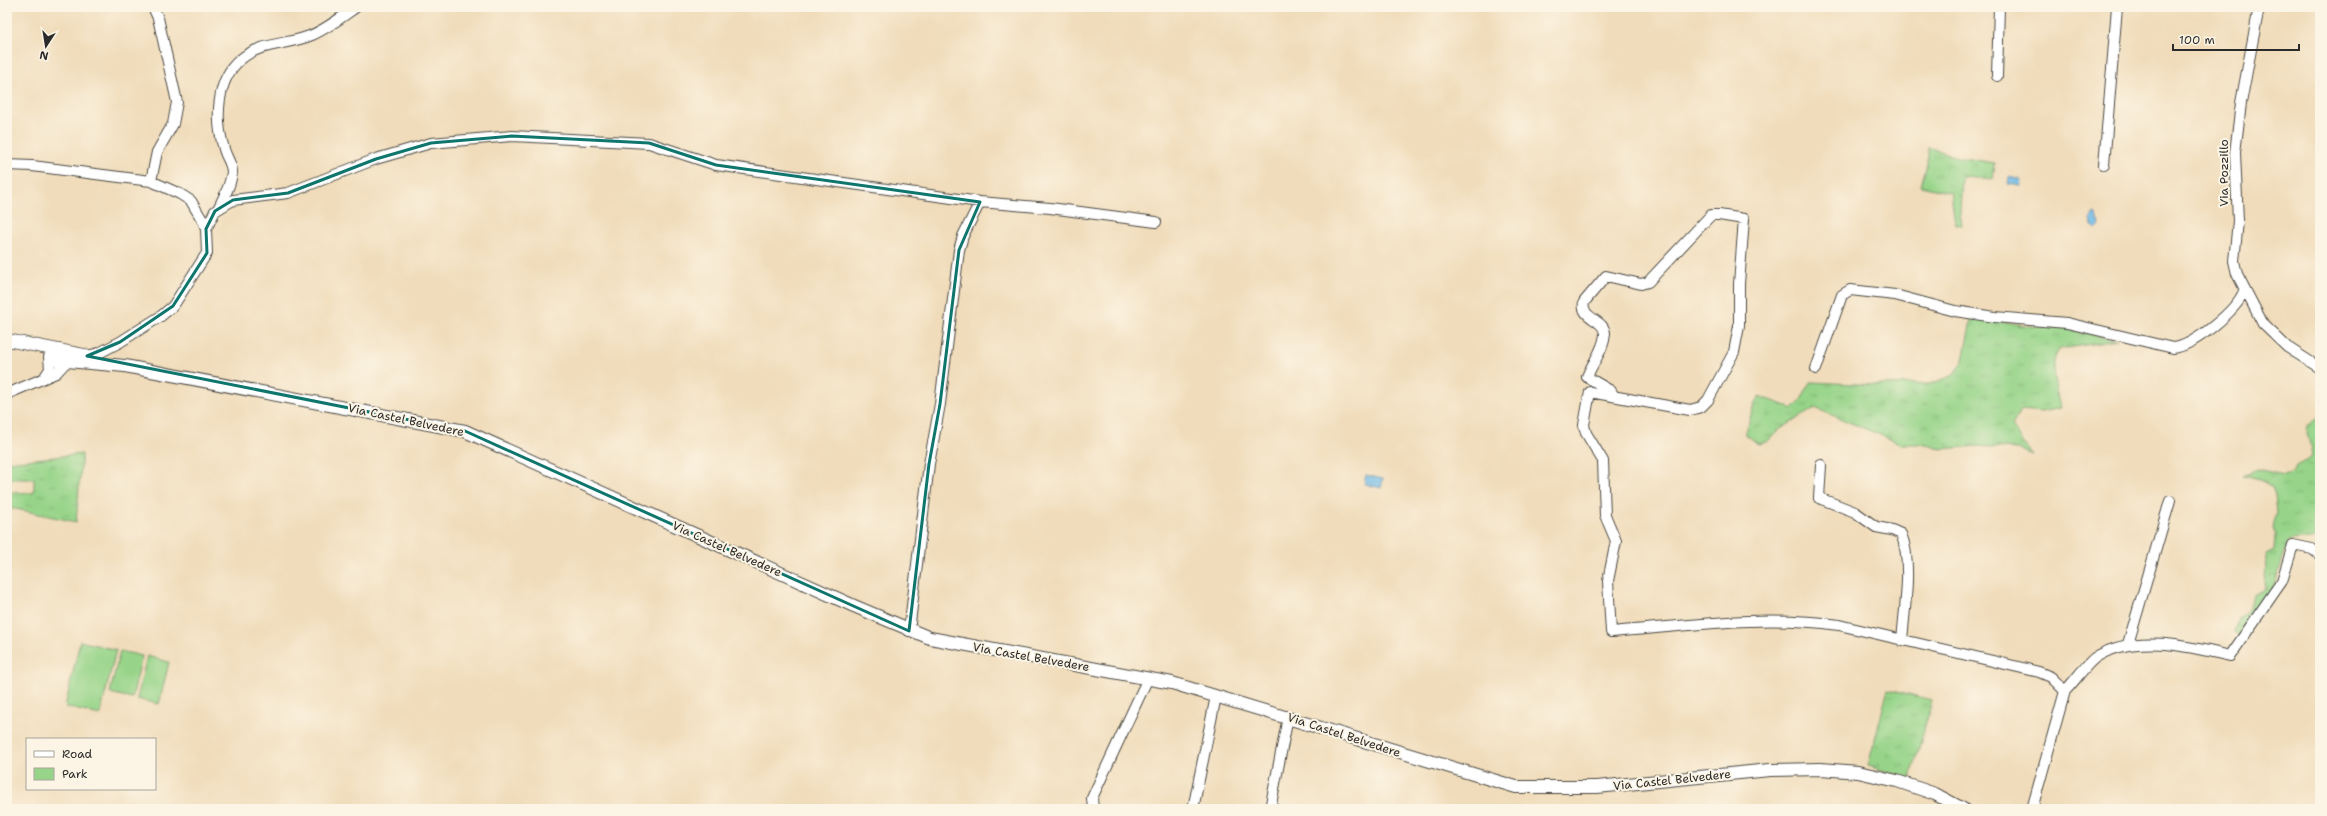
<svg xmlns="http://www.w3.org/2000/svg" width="2327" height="816" viewBox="0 0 2327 816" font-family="'Shantell Sans',sans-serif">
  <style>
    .grass { fill: url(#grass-tufts); stroke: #61805a }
    .green { fill: #97d489; stroke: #61805a }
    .water { fill: #6db9e7; stroke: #4c7289 }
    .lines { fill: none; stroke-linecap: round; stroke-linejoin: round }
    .minor-casing { stroke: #494640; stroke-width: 12 }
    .tertiary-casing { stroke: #494640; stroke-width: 14 }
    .minor { stroke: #fff; stroke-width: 10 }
    .tertiary { stroke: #fff; stroke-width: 12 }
    .marked { fill: none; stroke: #0f766e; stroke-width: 3; stroke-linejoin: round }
    .labels { text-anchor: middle; stroke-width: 4; stroke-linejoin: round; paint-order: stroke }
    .street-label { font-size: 12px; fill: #2b2b2b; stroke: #fcf5e5 }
  </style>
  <defs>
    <pattern id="grass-tufts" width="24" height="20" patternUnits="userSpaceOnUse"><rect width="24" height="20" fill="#97d489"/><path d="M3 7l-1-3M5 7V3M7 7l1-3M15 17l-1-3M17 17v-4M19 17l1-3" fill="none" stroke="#82b676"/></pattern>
  </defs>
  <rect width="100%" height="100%" fill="#fcf5e5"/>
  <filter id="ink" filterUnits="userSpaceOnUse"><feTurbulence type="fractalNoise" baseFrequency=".025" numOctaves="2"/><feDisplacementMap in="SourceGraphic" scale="8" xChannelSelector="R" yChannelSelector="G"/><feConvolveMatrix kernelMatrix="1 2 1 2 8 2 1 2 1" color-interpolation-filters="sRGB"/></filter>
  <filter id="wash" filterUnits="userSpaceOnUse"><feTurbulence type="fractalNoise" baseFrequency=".012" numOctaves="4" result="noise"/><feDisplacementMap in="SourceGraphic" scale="16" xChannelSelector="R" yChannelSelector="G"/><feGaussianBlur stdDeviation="0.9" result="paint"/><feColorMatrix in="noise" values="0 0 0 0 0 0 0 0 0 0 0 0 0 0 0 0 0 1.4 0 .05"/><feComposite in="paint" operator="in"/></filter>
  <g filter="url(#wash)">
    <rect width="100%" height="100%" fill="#f0dcba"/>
    <path class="grass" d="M1928 147 1957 157 1995 163 1993 179 1962 177 1960 213 1962 225 1955 224 1951 193 1921 186 1928 159Z
      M1972 316 2029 326 2063 328 2117 340 2060 349C2047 363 2057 392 2060 408L2043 412 2020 410 2012 426 2021 441 2033 455 2018 449 1977 446 1943 449 1927 444H1902L1815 408 1779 430 1767 442 1759 444 1745 435C1750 421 1751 408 1759 396L1787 406 1792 410 1800 402 1810 382 1879 385 1930 384 1954 375 1963 360Z
      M2320 417V535C2314 541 2297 539 2288 542L2275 583 2240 636 2234 632 2238 618 2247 611 2255 593 2265 588 2266 555 2274 551 2275 535 2272 528 2277 514 2275 495 2272 487 2257 478 2242 475 2258 469 2283 475 2291 473 2296 466 2311 458C2315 441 2295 429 2320 417Z
      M82 454 76 522 7 507V492L34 493V479H7V462Z
      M1888 689 1932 700 1911 778 1868 766Z"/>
    <path class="green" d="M80 641 116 650 100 715 65 707Z
      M120 651 142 656 132 698 110 693Z
      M147 656 169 662 159 704 137 699Z"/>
    <path class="water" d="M2009 177 2022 180 2021 186 2008 184Z
      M2094 214 2097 215 2099 225 2095 229 2092 226 2091 219Z
      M1366 475 1383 479 1381 488 1364 484Z"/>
  </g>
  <g filter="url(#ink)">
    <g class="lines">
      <g class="minor-casing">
        <path id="minor" d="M2259 7 2241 103 2235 153 2238 221 2234 261 2237 274 2263 324 2287 347 2320 368
          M1997 76 1999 7
          M7 165 32 166 151 181 180 194 191 201 204 223 206 229 207 253 173 306 161 316 120 342 99 353 87 356
          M2104 165 2117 7
          M151 181 157 152 173 124 177 102 158 18 153 7
          M218 209C224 197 231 185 232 172 232 164 226 157 224 149 215 120 216 79 241 59 261 42 289 45 312 35 328 28 342 17 356 7
          M206 229 215 211 233 200 288 193 376 159 431 143 512 136 649 143 716 165 980 202 1050 208 1156 222
          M1816 369 1842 295 1850 290 1895 295 1955 311 1995 317 2067 323 2173 348C2194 346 2237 310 2244 291
          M44 378 50 369 49 357
          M7 394 56 373 67 361
          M1614 396 1611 391 1587 377C1592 363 1604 350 1605 334 1605 319 1580 319 1584 302L1606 276 1641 284 1648 282 1711 215H1719L1744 219 1739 284V326L1734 352 1708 400 1701 407 1690 410 1590 392 1584 425 1586 433 1603 461 1605 515 1616 541 1608 581 1611 632C1687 626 1763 614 1839 625L2039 672 2051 677 2065 691 2032 809
          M1821 465 1819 498 1855 512 1876 527 1892 530 1901 534C1913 562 1904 611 1902 641
          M909 631 929 464 940 404 959 250 963 236 980 202
          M2128 644 2170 501
          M2065 691C2074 682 2087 663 2096 657 2133 633 2189 646 2230 656L2282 581 2293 545 2312 549 2320 555
          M1093 809 1092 798 1148 678
          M1193 809 1216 696
          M1270 809 1288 717"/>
      </g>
      <g class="tertiary-casing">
        <path id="tertiary" d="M7 340 89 356
          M56 358 61 363 67 361 125 366 465 431 854 606 930 638 1172 683 1516 787H1597L1770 770 1821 769 1858 772 1897 781 1935 794 1963 809"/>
      </g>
      <use href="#minor" class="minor"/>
      <use href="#tertiary" class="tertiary"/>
    </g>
  </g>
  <path class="marked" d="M512 136 649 143 716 165 980 202 959 250 940 404 929 464 909 631 465 431 87 356 120 342 173 306 207 253 206 229 215 211 233 200 288 193 376 159 431 143Z"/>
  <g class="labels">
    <g class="street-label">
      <text transform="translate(2224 173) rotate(-90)" y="4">Via Pozzillo</text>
      <text transform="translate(406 420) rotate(12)" y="4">Via Castel Belvedere</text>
      <text transform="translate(727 549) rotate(24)" y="4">Via Castel Belvedere</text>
      <text transform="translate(1031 657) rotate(10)" y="4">Via Castel Belvedere</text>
      <text transform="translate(1344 735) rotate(18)" y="4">Via Castel Belvedere</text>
      <text transform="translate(1672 780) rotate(-6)" y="4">Via Castel Belvedere</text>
    </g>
  </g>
  <rect width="2327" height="816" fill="none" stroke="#fcf5e5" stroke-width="24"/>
  <rect x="26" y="738" width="130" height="52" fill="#fcf5e5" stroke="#a8a49b"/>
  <rect x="34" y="751" width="20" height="6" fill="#ffffff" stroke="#a8a49b"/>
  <text x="62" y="758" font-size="12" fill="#2b2b2b">Road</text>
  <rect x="34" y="768" width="20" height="12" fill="#97d489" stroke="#a8a49b"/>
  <text x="62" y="778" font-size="12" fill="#2b2b2b">Park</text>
  <g transform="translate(46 46) rotate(192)" stroke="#fcf5e5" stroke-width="3" paint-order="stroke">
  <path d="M0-3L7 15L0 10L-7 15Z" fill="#2b2b2b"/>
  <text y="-6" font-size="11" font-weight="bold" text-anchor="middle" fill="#2b2b2b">N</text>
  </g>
  <path d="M2173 44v6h126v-6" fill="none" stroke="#2b2b2b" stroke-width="2"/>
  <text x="2179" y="44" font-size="12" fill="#2b2b2b" stroke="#fcf5e5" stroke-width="3" paint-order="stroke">100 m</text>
</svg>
